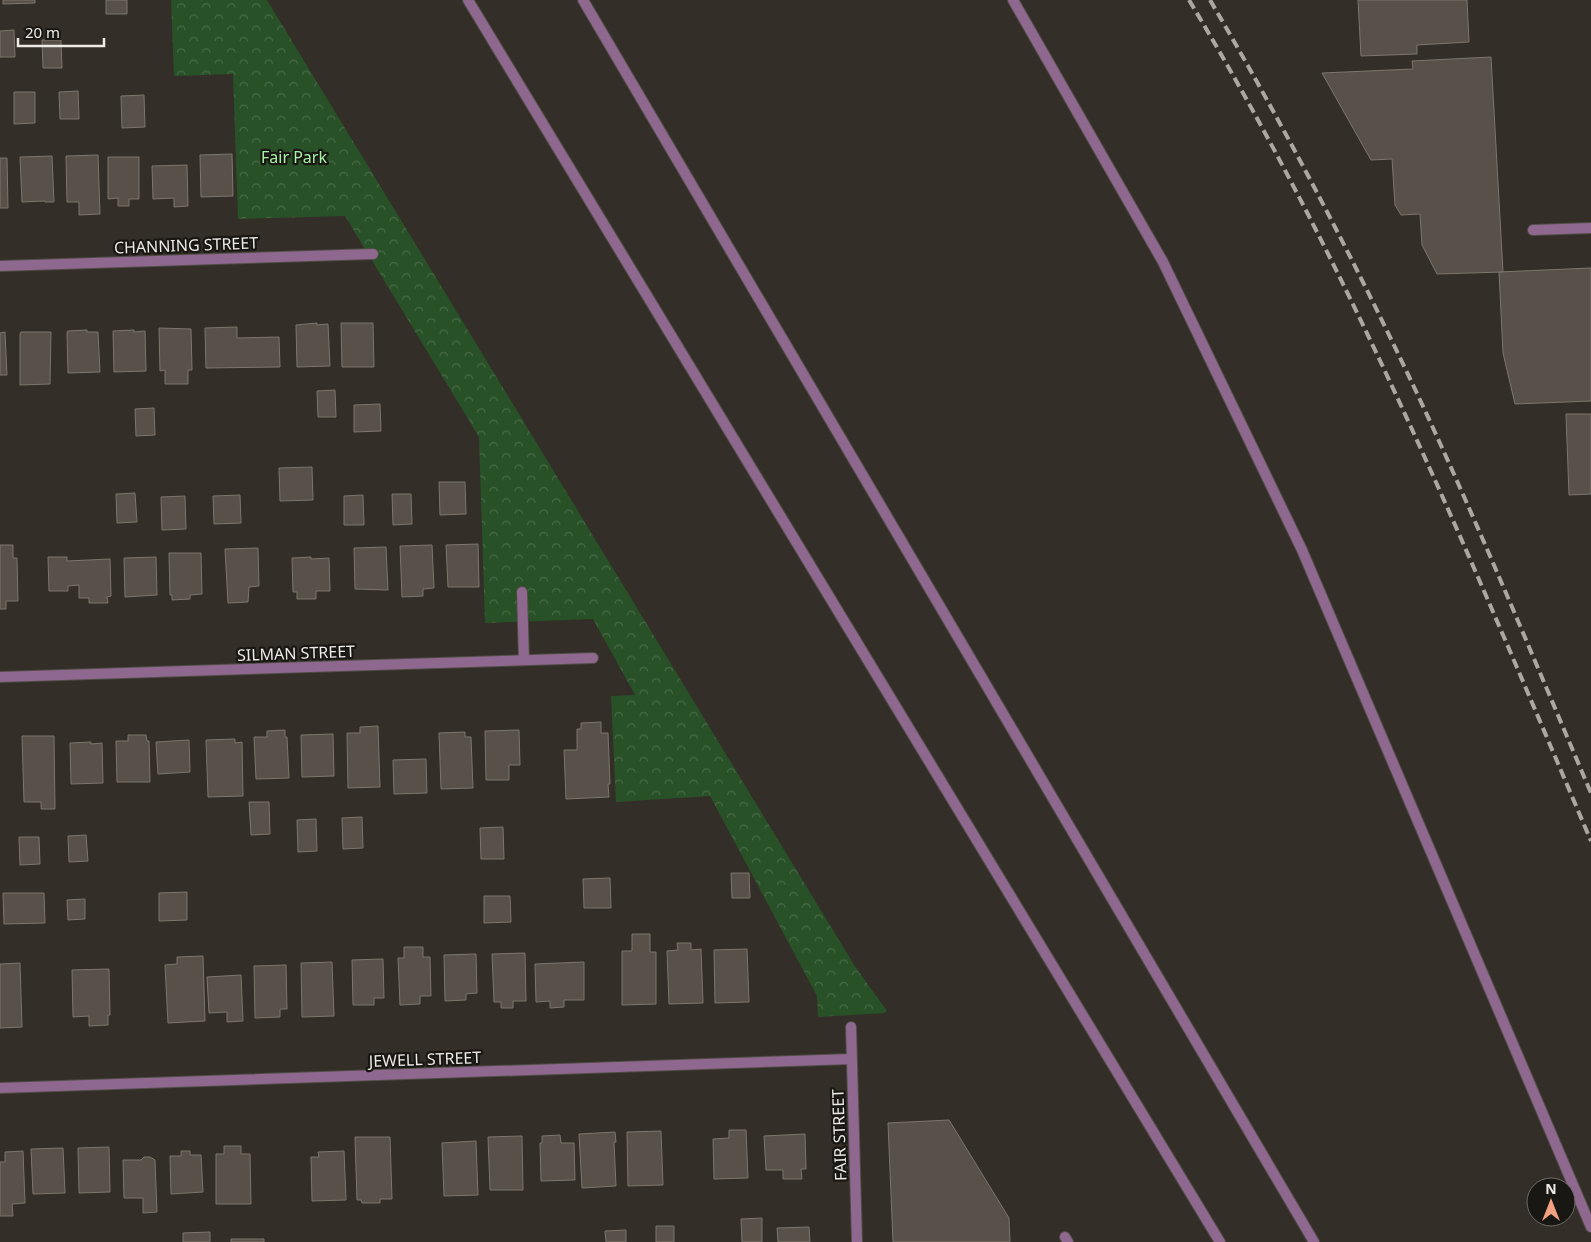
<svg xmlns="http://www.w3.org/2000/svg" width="1591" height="1242" viewBox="0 0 1591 1242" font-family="'Noto Sans',sans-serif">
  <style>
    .park { fill: url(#park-crowns) }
    .building { fill: #575149; stroke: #7c766d }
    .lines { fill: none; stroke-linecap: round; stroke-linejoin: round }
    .lane-casing { stroke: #514c46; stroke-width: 12 }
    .street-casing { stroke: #514c46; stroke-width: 12 }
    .lane { stroke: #8e688e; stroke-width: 10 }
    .street { stroke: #8e688e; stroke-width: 10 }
    .rail { stroke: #aca7a2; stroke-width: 4; stroke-dasharray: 10 5; stroke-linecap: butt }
    .labels { text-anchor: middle; stroke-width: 4.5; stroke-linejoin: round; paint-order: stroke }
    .park-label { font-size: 16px; fill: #a7f4a4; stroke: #191713 }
    .street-label { font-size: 16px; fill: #eeeae6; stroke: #191713 }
  </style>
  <defs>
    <pattern id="park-crowns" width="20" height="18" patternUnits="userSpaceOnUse" patternTransform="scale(1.25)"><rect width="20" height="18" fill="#285128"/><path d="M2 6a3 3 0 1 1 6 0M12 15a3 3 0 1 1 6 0" fill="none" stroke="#486a47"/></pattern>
  </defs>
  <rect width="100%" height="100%" fill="#332e27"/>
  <path class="park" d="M171 0H267L856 968 887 1011 884 1013 818 1017 817 996 710 796 616 802 611 696 635 695 593 619 485 623 479 437 345 216 238 219 233 74 174 76Z"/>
  <path class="building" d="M3 0H35V3L3 4Z
    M106 0H127V14H106Z
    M1358 0H1467L1469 42 1417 45V54L1361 56Z
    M14 30 15 57H0V31Z
    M42 40H61L62 68H43Z
    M1491 57 1503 272 1437 274 1422 245 1420 214 1401 215 1395 205 1392 159 1371 160 1322 73 1413 69 1412 61Z
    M78 91 79 119H60L59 92Z
    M14 92H35V123L14 124Z
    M144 95 145 127 122 128 121 96Z
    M232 154 233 196 201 197 200 155Z
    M98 155 100 214 79 215V202H67L66 156Z
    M52 156 54 202H45V201L22 202 20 157Z
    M108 157H139V199H129V206H118V198L108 199Z
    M0 158H7L8 208H0Z
    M187 165 188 206 174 207V198L153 199 152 166Z
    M1591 268V401L1515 404 1503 353 1499 272Z
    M317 323V325L328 324 330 366 297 367 296 325Z
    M341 323H373L374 367H342Z
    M237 327V338L279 337 280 367 206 368 205 328Z
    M159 328 191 329 192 370H188V384H165V370L160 371Z
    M87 330V332H98L100 372 68 373 67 332 68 331Z
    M134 330V332L145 331 146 371 114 372 113 331Z
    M5 332 7 375H0V333Z
    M21 332H51L50 384 20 385V334Z
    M335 390 336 417H318L317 391Z
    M380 404 381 431 354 432V405Z
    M154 408 155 435 136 436 135 409Z
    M1566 414H1591V494L1569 495Z
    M312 467 313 500 280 501 279 468Z
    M439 482H465L466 514 440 515Z
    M135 493 137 522 117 523 116 494Z
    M392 494H411L412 524 393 525Z
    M240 495 241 523 214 524 213 496Z
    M363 495 364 525H344V496Z
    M185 496 186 529 162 530 161 497Z
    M478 544 479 587H448L446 545Z
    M0 545H13V558H17L18 601H6V609H0Z
    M432 545 434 588 423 589V596L402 597 400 546Z
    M386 547 388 590 355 589 354 548Z
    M258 548 259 586 249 587 248 602 228 603 225 549Z
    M169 553H201L202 594 190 595V599L172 600V595H170Z
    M48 557H67V561L110 559 111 596 107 597 108 603H89V598H79V585L68 586V591H49Z
    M156 557 157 595 125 597 124 558Z
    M311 557V559L329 558 330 591H316V599H297V592H293L292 558Z
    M601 722V733H608L610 784H608L609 797 566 799 564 750H577V729H581V723Z
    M378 726 380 787 348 788 347 733H360V727Z
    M285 730V737H287L289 778 256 779 254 737H267V731Z
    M519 730 520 765H509V780H486L485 731Z
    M465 732V737H471L473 788 441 789 439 733Z
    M333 734 334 776 302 777 301 735Z
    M128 735H146L147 741H149L150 782H117L116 741H128Z
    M22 736H54L55 809H41V802H24Z
    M235 739V743L242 742 243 796 208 797 206 740Z
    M189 740 190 772 158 774 156 742Z
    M91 742V744L102 743 103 783 71 784 70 743Z
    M426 759 427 793 394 794 393 760Z
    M249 802H269L270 834 251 835Z
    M362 817 363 848 343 849 342 818Z
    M316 819 317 851 298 852 297 820Z
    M503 827 504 859H481L480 828Z
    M86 835 88 861 69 862 68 836Z
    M19 837H39L40 864 20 865Z
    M731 873H749L750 898H732Z
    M610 878 611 908H584L583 879Z
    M187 892V920L159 921V893Z
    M3 893H44L45 923 4 924Z
    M484 896H510L511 922 484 923Z
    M85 899V919L68 920 67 900Z
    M632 934H650V952H656V1004L622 1005V951H632Z
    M677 943H691V950L701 949 703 1003 669 1004 667 951 678 950Z
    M404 947H423V957H430L431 996H420V1004L400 1005 398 958H404Z
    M747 949 749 1002 715 1003 714 950Z
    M525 953 526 1001H513V1008H501V1002H494L492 954Z
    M476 954 477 993 466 994V1000L445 1001 444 955Z
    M203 956 205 1021 168 1023 165 965 177 964V957Z
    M383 959 384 998H374V1005H353L352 960Z
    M332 962 334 1016 302 1017 301 963Z
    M584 962V1000H564V1007L550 1008V1001L536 1002 535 964Z
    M20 963 22 1027 0 1028V964Z
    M286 965 287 1009H280V1017L255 1018 254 966Z
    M109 969 110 1015H108V1025L89 1026V1016L73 1017 72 970Z
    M241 975 243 1021 227 1022V1012L209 1013 207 977Z
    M949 1120 1009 1218 1010 1242H893L888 1123Z
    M729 1130H746L748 1178 714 1179 713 1139 729 1138Z
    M661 1131 663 1185 628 1186 627 1132Z
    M615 1132 616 1142H614L616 1186 582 1188 579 1134Z
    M805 1134 806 1169H801L802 1179H783V1170H766L764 1136Z
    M560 1135 561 1143H574L575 1180 541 1181 540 1143H542V1136Z
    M522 1136 523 1190H490L488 1137Z
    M355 1137H390L392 1199H380V1203H362L361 1200H357Z
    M476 1141 478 1195 444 1196 442 1143Z
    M224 1146H241V1154H250L251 1204H216V1154H224Z
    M109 1147 110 1192 79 1193 78 1148Z
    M63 1148 65 1193 33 1194 31 1149Z
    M23 1151 25 1203 12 1204 13 1216H0V1162H5V1152Z
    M181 1151H190V1155H201L203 1192 171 1194 170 1156H181Z
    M344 1151 346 1200 312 1201 311 1157H319L318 1152Z
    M144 1157H150L155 1160 157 1212 143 1213V1198H124L123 1160H141Z
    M762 1218V1242H742L741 1219Z
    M656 1226H674V1242H656Z
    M809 1227 810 1242H778L777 1228Z
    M626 1230V1242H606L605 1231Z
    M210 1232V1242H183V1233Z
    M231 1239H264V1242H231Z"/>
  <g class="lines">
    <g class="lane-casing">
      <path id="lane" d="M468 0 1220 1242
        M583 0 1314 1242
        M1013 0 1163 262 1302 550 1591 1227
        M522 592 524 660"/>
    </g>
    <g class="street-casing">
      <path id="street" d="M1533 230 1591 228
        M0 266 373 254
        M0 677 593 658
        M851 1027 857 1242
        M0 1088 851 1059
        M1065 1237 1068 1242"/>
    </g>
    <use href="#lane" class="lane"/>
    <use href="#street" class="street"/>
    <path class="rail" d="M1189 0C1350 267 1469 555 1591 841
      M1210 0C1284 126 1352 256 1414 387 1477 521 1533 657 1591 793"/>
  </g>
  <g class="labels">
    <g class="park-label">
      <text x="294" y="163">Fair Park</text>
    </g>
    <g class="street-label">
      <text transform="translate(186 245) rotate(-2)" y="6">CHANNING STREET</text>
      <text transform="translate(296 653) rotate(-2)" y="6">SILMAN STREET</text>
      <text transform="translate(425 1059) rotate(-2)" y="6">JEWELL STREET</text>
      <text transform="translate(839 1135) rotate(-92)" y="6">FAIR STREET</text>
    </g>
  </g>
  <g transform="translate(1551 1202)"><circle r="24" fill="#191713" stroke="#6e6b67"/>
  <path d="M0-4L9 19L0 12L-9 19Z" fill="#f2a07f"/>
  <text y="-8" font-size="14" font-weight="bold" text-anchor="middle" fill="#eeeae6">N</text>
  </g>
  <path d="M18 38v8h86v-8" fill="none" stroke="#eeeae6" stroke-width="2.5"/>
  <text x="25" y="38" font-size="15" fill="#eeeae6" stroke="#191713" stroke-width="4" paint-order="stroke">20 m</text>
</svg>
